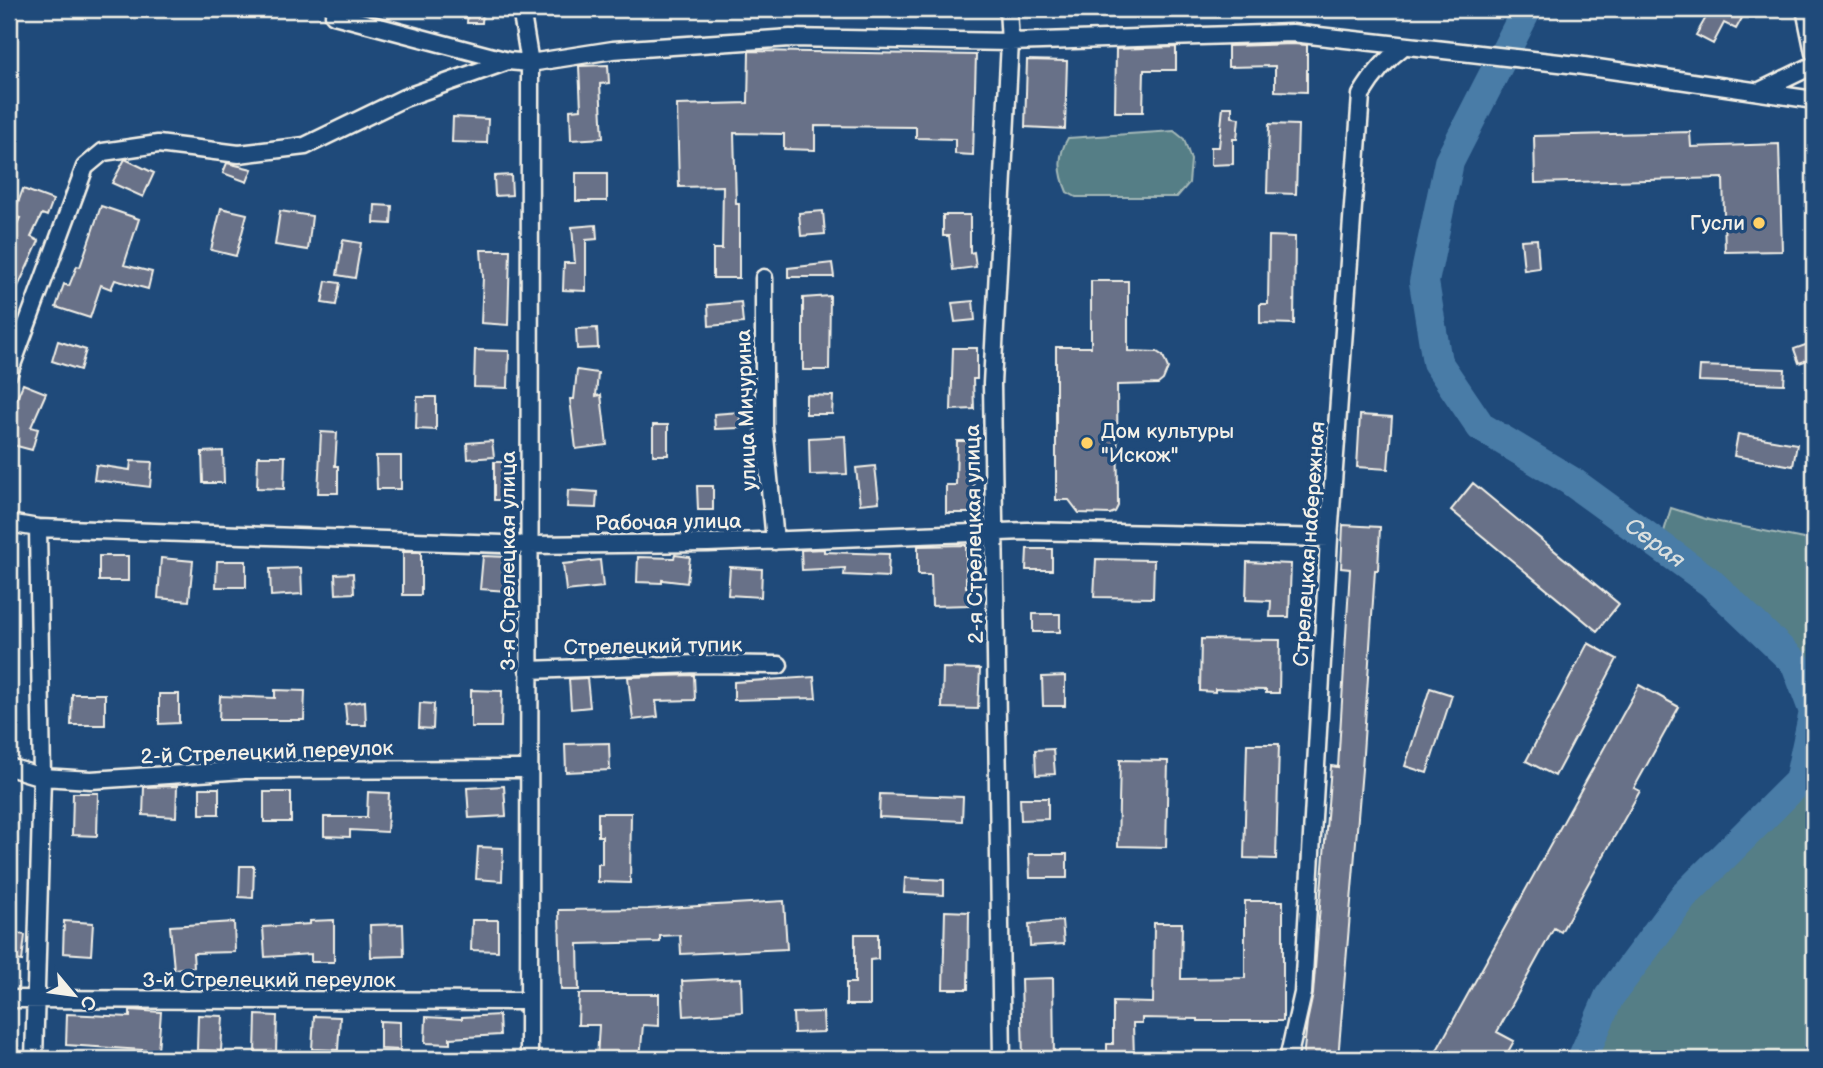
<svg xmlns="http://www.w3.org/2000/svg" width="1823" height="1068" viewBox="0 0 1823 1068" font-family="'Balsamiq Sans',sans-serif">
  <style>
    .green { fill: #547e86; stroke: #a4b8b7; stroke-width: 2 }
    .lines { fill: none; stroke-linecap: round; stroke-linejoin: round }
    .river { stroke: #4a7ca7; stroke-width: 30 }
    .building { fill: #687188; stroke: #f4f1e8; stroke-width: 2 }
    .minor-casing { stroke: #f4f1e8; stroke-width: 21 }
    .minor { stroke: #1f4a7a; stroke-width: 16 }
    .poi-dot { fill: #ffd166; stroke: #1f4a7a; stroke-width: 2.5 }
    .labels { text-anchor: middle; stroke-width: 7; stroke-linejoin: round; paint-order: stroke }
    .poi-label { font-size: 21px; fill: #f4f1e8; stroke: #1f4a7a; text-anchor: end }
    .street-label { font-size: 21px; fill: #f4f1e8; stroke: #1f4a7a }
    .water-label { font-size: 23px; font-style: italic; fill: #dadfde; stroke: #1f4a7a }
  </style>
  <rect width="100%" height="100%" fill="#1f4a7a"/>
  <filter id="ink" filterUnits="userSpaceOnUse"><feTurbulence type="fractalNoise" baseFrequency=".0143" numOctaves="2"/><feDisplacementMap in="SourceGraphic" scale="14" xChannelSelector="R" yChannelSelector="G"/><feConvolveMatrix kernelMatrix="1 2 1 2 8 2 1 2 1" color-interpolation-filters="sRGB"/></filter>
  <g filter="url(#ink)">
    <path class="green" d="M1174 131 1184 139 1191 160 1189 183 1177 197H1076L1067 192C1059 173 1057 156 1068 138Z
      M1671 508 1709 520 1814 541V703L1806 663 1745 601 1663 535Z
      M1814 749V1059H1589L1592 1049 1639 971 1693 904 1803 796Z"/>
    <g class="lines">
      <path class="river" id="s1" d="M1527 9 1449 162 1424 282 1437 362 1481 427 1571 481 1710 582 1796 664 1814 712 1799 781 1683 897 1609 997 1582 1059"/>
    </g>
    <path class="building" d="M468 9H483L482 23H467Z
      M1698 9H1747L1736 29 1724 23 1713 44 1696 35 1708 14Z
      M1292 44 1307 45V92L1275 91V66L1228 67V46Z
      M1176 47V70H1144L1143 112H1115L1116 49Z
      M749 51 976 55 973 155 955 154V139L916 138V127L815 126V150L784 149V134L734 133 736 204H739V278H713V249H722L723 186 679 187 677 105 748 103Z
      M1027 60 1067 61 1065 129 1025 127Z
      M608 65 609 83 600 84 603 138 571 140 570 110 581 109 579 66Z
      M1223 107H1232V117L1239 118 1237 139H1233V164L1211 165V147H1219Z
      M453 117 488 119 487 143 452 142Z
      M1269 124 1298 125 1296 194 1267 193Z
      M1690 132 1691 147 1779 144 1782 251 1725 252 1723 178 1535 183 1534 136Z
      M125 159 154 173 143 197 112 183Z
      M227 163 252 169 247 182 223 173Z
      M576 173H607V201H576Z
      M511 175 512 195 495 196 494 176Z
      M23 189 53 200 47 216 42 214 31 237 39 241 9 306V241L20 218 13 216Z
      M375 205 392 206 391 224 374 223Z
      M101 206 139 219 124 265 152 272 148 289 115 280 111 289 101 285 90 318 56 307 64 284 69 286 77 266 80 267Z
      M221 208 247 214 236 256 211 250Z
      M280 211 312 216 308 250 275 245Z
      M823 211 825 234 801 236 799 213Z
      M943 215H970V253L974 252 976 267 953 270 949 236H943Z
      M596 225 597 239 586 240V291L563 290 564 263H575L572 227Z
      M1269 236 1295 237 1294 324 1260 323V304H1268Z
      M1537 239 1539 268 1524 270 1521 240Z
      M343 240 361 243 355 278 337 275Z
      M481 250H510L508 325 481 323 483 277Z
      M832 263 834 277H788V268Z
      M326 281 340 283 336 305 322 303Z
      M1091 281H1128V351L1157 352 1163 356 1168 368 1163 380 1158 384 1117 385 1118 506 1115 512 1110 514 1079 513 1069 500H1056V347H1091Z
      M830 296 829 370H803V298Z
      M973 301 975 320 955 322 952 303Z
      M741 302 743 323 709 326 708 305Z
      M597 328 598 348 577 349 576 329Z
      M58 341 86 350 80 370 52 361Z
      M1814 342V358L1799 363 1794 349Z
      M953 348H977V379H973L974 409 951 410Z
      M475 350 509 351 508 388 474 387Z
      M1700 366 1785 369 1784 384 1699 381Z
      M577 370 598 373 596 396 601 395 607 445 576 449 570 399H574Z
      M23 384 46 393 31 427 38 429 32 450 9 444 18 407 14 405Z
      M806 395 833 396 832 414H806Z
      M417 397H436V430L416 429Z
      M740 412 741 428 715 429 714 414Z
      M1360 415 1392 417 1388 469 1357 467Z
      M653 425H668V455H653Z
      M321 432 337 433 335 466H338V493H318Z
      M1738 434 1797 444 1793 466 1734 456Z
      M845 436 847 474 810 475 809 438Z
      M492 441 494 457 468 459 467 443Z
      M957 441H977L976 463H974L973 513H946V485H956Z
      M223 451 224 483H203L202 452Z
      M258 456H285L284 489 257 488Z
      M376 456H401V489H377Z
      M131 461 152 462 150 487 94 480 96 465 130 470Z
      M494 462H507V500H494Z
      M875 466 879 502 860 504 856 468Z
      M1473 483 1619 604 1597 631 1451 510Z
      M697 486H713V510H698Z
      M568 490 597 492 596 508 567 507Z
      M1343 525 1380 527 1378 570H1375L1362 769 1338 1059H1303L1307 1022 1313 994 1331 766 1338 767 1350 569 1341 568Z
      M966 545V587H970L971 605 932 606 931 575H918V546Z
      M824 549V552L889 554 888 577 844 575 845 568 802 570 801 550Z
      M1027 549H1052V570H1026Z
      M403 552H421V595H403Z
      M675 555 690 557 687 583 662 580V583L637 582 638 557 674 558Z
      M99 556H128V581H99Z
      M483 556 509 557 507 591 480 589Z
      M161 558 193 561 189 601 158 598Z
      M1096 559 1154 560 1153 598 1094 597Z
      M600 560 603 587 566 591 563 564Z
      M217 561H246V587H216Z
      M1247 562 1291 564 1289 617H1270L1271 601 1246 600Z
      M730 567 762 569 761 597 728 595Z
      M301 568 302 594 271 596 270 569Z
      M353 573 354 593 336 594 335 574Z
      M1033 614H1060V632H1033Z
      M1201 639 1280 640 1279 693H1266V690L1215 689V692L1200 691Z
      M1588 643 1617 659 1555 776 1526 761Z
      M943 668 980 669 978 709 942 708Z
      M694 675 695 700 656 701 658 717 633 720 628 677Z
      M1065 676V706H1043L1042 677Z
      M814 677 816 698 734 700V682Z
      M587 678 590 707 571 709 569 679Z
      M1639 685 1679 707 1634 788 1640 791 1561 932 1554 928 1497 1032 1514 1041 1504 1059H1432Z
      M1430 688 1452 695 1427 773 1405 766Z
      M275 690 305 691 304 720H219L220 696 275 698Z
      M471 690 502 691 501 727H471Z
      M72 694H105V725H71Z
      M159 694H179V723L159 724Z
      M365 701 366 725H347L345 704Z
      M420 703 434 704 433 729 419 728Z
      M609 743 610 770 566 772 565 744Z
      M1247 744H1279L1276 859 1244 858Z
      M1053 749 1055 774 1036 775 1035 750Z
      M1120 760 1168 761 1166 847 1118 846Z
      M177 786 176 817 143 815 144 787Z
      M504 786 506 816 469 818 467 788Z
      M200 788H219V814H200Z
      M264 792H291V822H264Z
      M368 792 389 793 387 832 350 830V837L324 836V817H367Z
      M73 793H98L97 836 72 835Z
      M880 794 963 797 962 821 879 817Z
      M1020 798H1048V819L1021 820Z
      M598 813H631L630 883 598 882V864H602V836H598Z
      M478 847 503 848 502 881 476 879Z
      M1029 854H1067V878H1030Z
      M240 866H254L253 898 239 897Z
      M905 878 944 880V895L904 893Z
      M784 901 787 949 681 954 680 935 660 936V942L578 944 579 990H561L559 910 648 909Z
      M1245 901H1283V1021H1198V1019L1142 1018V1023H1133L1134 1059H1107V1044H1113V1002L1153 1003 1154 923H1182L1181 979 1245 978Z
      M945 911 969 912 968 989H943Z
      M334 920V962H311V954L265 957 263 927 310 924V921Z
      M472 920H498V951L471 950Z
      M64 921 93 923 91 955 63 953Z
      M1062 921 1064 944 1030 946 1029 924Z
      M234 922 235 952 193 953 194 967 174 969 170 926Z
      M403 924 404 956 371 957 370 925Z
      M9 932 25 935 22 961 9 959Z
      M855 934H878V959L870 960V1005H846V983H855Z
      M741 978 742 1012 684 1016 682 981Z
      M1053 978 1054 1059H1023L1021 979Z
      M579 994H659V1026L643 1025 640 1059H597L599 1025H578Z
      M130 1010 161 1012 158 1051 66 1045 67 1014 130 1017Z
      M823 1012 824 1032 794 1033 793 1013Z
      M198 1015 223 1016 221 1051 197 1050Z
      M256 1015 277 1016 276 1053H255Z
      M499 1015 500 1035 450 1038V1044L425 1043 426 1017 462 1019V1017Z
      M314 1016 340 1017 338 1050 312 1049Z
      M380 1021 400 1022V1050L380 1049Z"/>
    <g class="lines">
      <g class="minor-casing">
        <path id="minor" d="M521 9 530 63 529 1059
          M1805 9 1814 53
          M334 15 508 61
          M1762 90 1814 65
          M764 278V426L775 541
          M9 373 85 167 103 152 158 144 239 154 305 146 404 98 508 61 530 63 613 50 790 38 1010 42 1292 33 1577 65 1814 100
          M9 523 38 528 529 545 708 543 1027 531 1329 538
          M528 670 698 664 779 665
          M9 767 42 777 91 780 245 770 528 769
          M9 999 529 1001
          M34 1059 42 777 38 528
          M1002 1059 992 384 1010 42 1008 9
          M1288 1059 1303 993 1329 538 1361 95C1373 75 1385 60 1404 46"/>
      </g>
      <use href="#minor" class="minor"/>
    </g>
  </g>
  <g class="poi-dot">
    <circle cx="1759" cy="223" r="7"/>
    <circle cx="1087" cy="443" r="7"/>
  </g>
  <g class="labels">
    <g class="poi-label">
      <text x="1745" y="230">Гусли</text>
      <text x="1101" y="438" text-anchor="start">Дом культуры<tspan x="1101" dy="24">"Искож"</tspan></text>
    </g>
    <g class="street-label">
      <text transform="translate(746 410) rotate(-92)" y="7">улица Мичурина</text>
      <text transform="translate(668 522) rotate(-1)" y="7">Рабочая улица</text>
      <text transform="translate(974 534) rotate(-91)" y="7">2-я Стрелецкая улица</text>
      <text transform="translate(1309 544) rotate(-86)" y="7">Стрелецкая набережная</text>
      <text transform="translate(508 561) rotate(-90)" y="7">3-я Стрелецкая улица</text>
      <text transform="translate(653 646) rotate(-1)" y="7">Стрелецкий тупик</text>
      <text transform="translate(267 752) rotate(-2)" y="7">2-й Стрелецкий переулок</text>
      <text x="269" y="987">3-й Стрелецкий переулок</text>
    </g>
    <g class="water-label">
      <text dy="8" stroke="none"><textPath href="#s1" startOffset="663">Серая</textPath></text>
    </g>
  </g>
  <rect width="1823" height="1068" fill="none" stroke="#1f4a7a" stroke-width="35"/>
  <rect x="18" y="18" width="1788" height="1033" fill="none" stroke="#f4f1e8" stroke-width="2.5" filter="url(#ink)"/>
  <g transform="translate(74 995) rotate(119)" stroke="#1f4a7a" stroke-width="5" paint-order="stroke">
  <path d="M0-5L12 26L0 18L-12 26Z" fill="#f4f1e8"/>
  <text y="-10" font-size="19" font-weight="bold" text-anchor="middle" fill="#f4f1e8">С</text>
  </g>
</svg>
